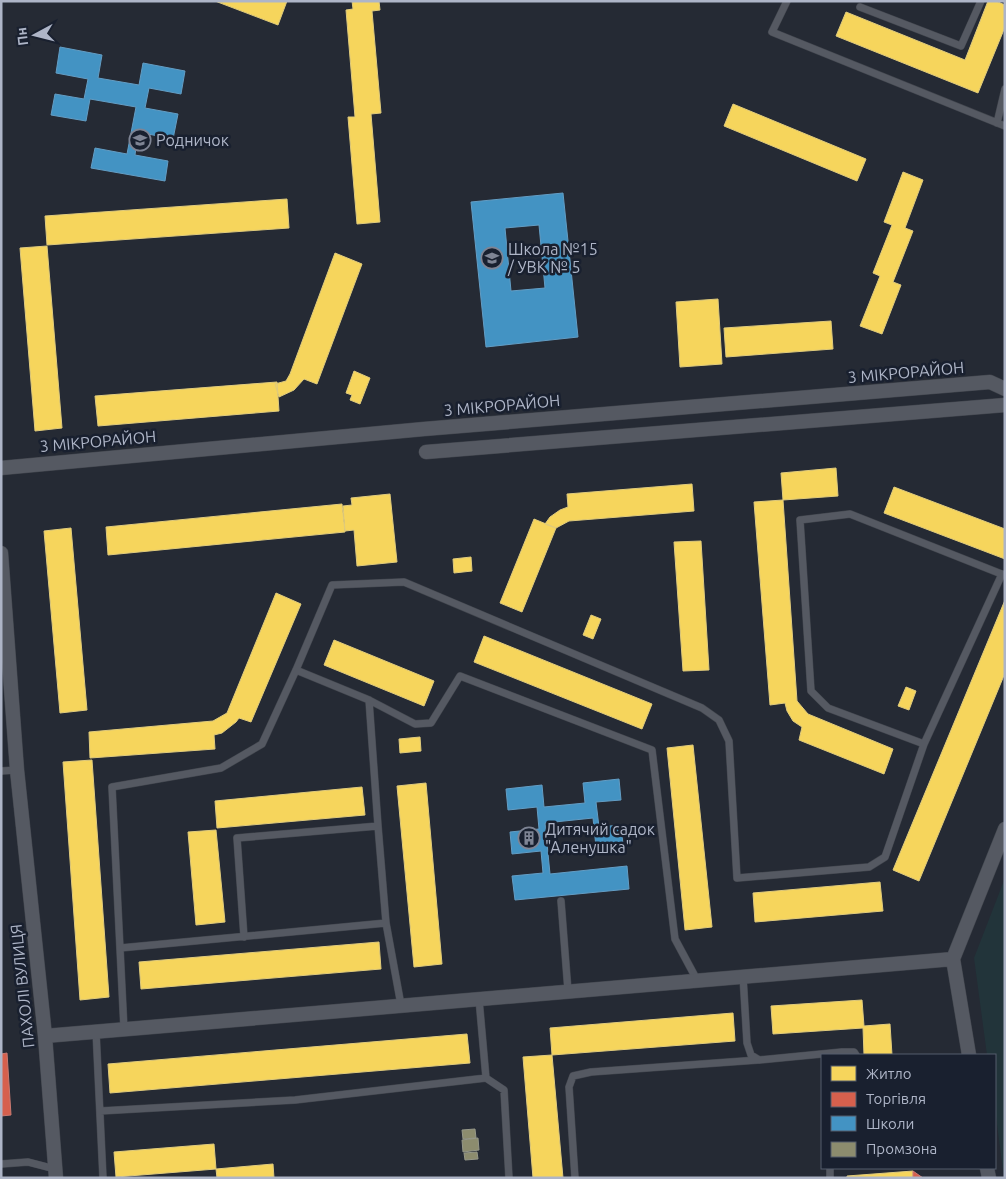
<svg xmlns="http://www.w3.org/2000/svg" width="1006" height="1179" viewBox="0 0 1006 1179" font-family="Ubuntu,sans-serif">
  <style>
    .green { fill: #22343a }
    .homes { fill: #f6d55c; stroke: #e0cb7c }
    .shops { fill: #d6604d; stroke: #ca7a72 }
    .schools { fill: #4393c3; stroke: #639dc4; fill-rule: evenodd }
    .industry { fill: #8c8c6e; stroke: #969889 }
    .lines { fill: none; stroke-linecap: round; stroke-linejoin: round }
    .lane-casing { stroke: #41454d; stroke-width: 8 }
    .street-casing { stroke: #41454d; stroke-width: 15 }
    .lane { stroke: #555962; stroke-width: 7 }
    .street { stroke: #555962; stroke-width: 14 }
    .labels { text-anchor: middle; stroke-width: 5; stroke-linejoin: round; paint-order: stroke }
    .poi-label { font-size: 16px; fill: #aeb5c7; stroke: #19202f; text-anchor: start }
    .street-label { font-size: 16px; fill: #aeb5c7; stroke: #19202f }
  </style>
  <rect width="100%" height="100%" fill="#252a34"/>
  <path class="green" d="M1005 878V1178H1004L995 1109V1055H987L974 958Z"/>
  <path class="homes" d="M215 1H287L278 25Z
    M352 1H379L380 10 372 11 381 113 371 114 380 222 357 224 348 117H355L346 10 353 9Z
    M988 1H996L1005 5V27L978 93 836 36 846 12 965 60Z
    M733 104 866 159 857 181 724 126Z
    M903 172 923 180 905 228 913 231 893 282 901 285 882 334 860 326 880 276 873 273 892 225 884 222Z
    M287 199 289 228 47 245 45 216Z
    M47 246 62 428 35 431 20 248Z
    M335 253 362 264 317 384 304 379 294 390 279 397 275 384 286 381 290 374Z
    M718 299 722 364 680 367 676 302Z
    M831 321 833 349 726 357 724 328Z
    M354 371 370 378 360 404 350 400 352 395 346 393Z
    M277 382 279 411 98 426 95 396Z
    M836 468 838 496 783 500 781 473Z
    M692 484 694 511 569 521 556 528 545 524 550 517 560 510 568 507 567 494Z
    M894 487 1005 529V559L884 513Z
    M390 494 397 562 357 566 354 530 345 531 343 506 352 505 351 498Z
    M783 500 797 701 808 714 893 749 884 774 799 740 802 727 793 721 787 711 785 703 770 705 754 502Z
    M342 504 345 532 108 555 106 527Z
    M534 519 556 528 522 612 500 603Z
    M71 528 87 710 60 713 44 531Z
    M701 541 709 670 683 671 674 542Z
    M471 557 472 571 454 573 453 559Z
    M276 593 301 604 251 722 239 718 236 722 222 733 214 735 215 749 90 758 89 732 213 721 227 713Z
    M1005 600V673L919 881 893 870Z
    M591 615 601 619 593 639 583 635Z
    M484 636 652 704 642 729 474 662Z
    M334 640 434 681 424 706 324 665Z
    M906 687 916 691 909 710 898 706Z
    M420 737 421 751 400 753 399 739Z
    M693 745 712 927 685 930 667 748Z
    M92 760 109 997 80 1000 63 762Z
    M426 783 442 964 414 967 397 786Z
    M362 787 365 815 217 828 215 801Z
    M216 830 225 922 196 925 188 832Z
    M880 882 883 911 755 922 753 893Z
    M379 942 381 969 141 989 139 962Z
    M862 1000 864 1026 890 1024 892 1055H864L863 1028 773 1034 771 1006Z
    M733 1013 735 1041 552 1055 550 1028Z
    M467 1034 470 1063 110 1093 108 1064Z
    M552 1055 563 1178H533L523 1057Z
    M214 1144 216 1169 116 1177 114 1152Z
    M273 1164 274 1178H217L216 1169Z
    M913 1171V1178H847V1176Z"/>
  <path class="shops" d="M7 1053 11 1115 1 1116V1054Z
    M913 1171 923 1178H913Z"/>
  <path class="schools" d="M60 47 102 55 98 78 139 85 143 63 185 71 181 94 149 88 145 108 178 114 173 139 138 132 135 155 168 161 165 181 91 168 95 148 127 154 136 107 90 99 86 121 51 115 55 94 84 99 88 79 56 73Z
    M563 193 578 337 486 347 471 202ZM539 225 545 288 511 291 505 228Z
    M619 779 621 800 596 802 599 827 621 825 623 845 596 847 593 818 545 823 550 874 627 866 629 889 515 900 512 876 543 873 541 851 512 854 510 832 539 829 537 807 508 810 506 789 542 785 544 807 585 803 583 783Z"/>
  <path class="industry" d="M475 1129 476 1138 463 1139 462 1130Z
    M478 1138 479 1150 463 1152 462 1140Z
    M477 1152 478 1159 465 1160 464 1153Z"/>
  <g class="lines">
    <g class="lane-casing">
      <path id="lane" d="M787 1 772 32 1005 126
        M860 7 961 46 981 1
        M997 123 1005 89
        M296 670 369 700 415 724 431 723 460 676 652 750 675 939 697 980
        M369 700 378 826
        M924 744 828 708 811 691 800 520 850 514 1004 575
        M1 771 17 770
        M561 901 568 991
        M386 923 401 1005
        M120 948 386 923 378 826 237 838 244 937
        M743 976 747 1043 751 1055 759 1060 842 1052H854L856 1055
        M479 999 486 1078 504 1090 509 1178
        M124 1029 112 787 221 768 262 744 296 670 332 585 404 582 702 708 719 720 729 741 737 878 869 867 885 857 924 744 1002 574
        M96 1031 103 1178
        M100 1111 295 1100 486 1078
        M1 1164 28 1162 55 1169
        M830 1168V1178
        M575 1178 569 1087 573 1076 591 1072 758 1060"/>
    </g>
    <g class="street-casing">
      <path id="street" d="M426 452 1005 405
        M1 468 424 429 990 382 1005 389
        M1 553 17 770 45 1036 56 1178
        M45 1036 953 959
        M969 1055 953 959 1005 829
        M987 1168 989 1178"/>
    </g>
    <use href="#lane" class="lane"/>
    <use href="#street" class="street"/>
  </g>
  <defs>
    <g id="school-ring" transform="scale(1.125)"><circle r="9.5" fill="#19202f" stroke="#7e8494" stroke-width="1.5"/><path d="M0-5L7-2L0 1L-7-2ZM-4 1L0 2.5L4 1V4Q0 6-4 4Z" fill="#7e8494"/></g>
    <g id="building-ring" transform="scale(1.125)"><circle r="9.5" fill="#19202f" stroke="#7e8494" stroke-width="1.5"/><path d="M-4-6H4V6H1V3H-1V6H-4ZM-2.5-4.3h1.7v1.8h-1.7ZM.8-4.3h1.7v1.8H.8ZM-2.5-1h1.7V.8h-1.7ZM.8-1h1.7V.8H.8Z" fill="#7e8494"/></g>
  </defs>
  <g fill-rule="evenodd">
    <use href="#school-ring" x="140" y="140"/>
    <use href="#school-ring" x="492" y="258"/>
    <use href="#building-ring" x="529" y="838"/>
  </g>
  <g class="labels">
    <g class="poi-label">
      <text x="156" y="146">Родничок</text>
      <text x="508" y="255">Школа №15<tspan x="508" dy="18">/ УВК № 5</tspan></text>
      <text x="545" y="835">Дитячий садок<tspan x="545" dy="18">"Аленушка"</tspan></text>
    </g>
    <g class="street-label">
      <text transform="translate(906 372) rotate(-5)" y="6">3 МІКРОРАЙОН</text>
      <text transform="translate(502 405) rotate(-5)" y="6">3 МІКРОРАЙОН</text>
      <text transform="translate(98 441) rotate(-5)" y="6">3 МІКРОРАЙОН</text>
      <text transform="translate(22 986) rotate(-96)" y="6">ПАХОЛІ ВУЛИЦЯ</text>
    </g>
  </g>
  <rect width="1006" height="1179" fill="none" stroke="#aeb5c7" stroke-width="5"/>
  <rect x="821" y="1054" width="175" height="115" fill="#19202f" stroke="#555c6c"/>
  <rect x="831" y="1066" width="25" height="15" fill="#f6d55c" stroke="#555c6c"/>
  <text x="866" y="1079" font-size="15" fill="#aeb5c7">Житло</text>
  <rect x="831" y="1092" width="25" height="15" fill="#d6604d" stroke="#555c6c"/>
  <text x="866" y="1104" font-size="15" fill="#aeb5c7">Торгівля</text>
  <rect x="831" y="1116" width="25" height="15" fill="#4393c3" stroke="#555c6c"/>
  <text x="866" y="1129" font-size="15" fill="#aeb5c7">Школи</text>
  <rect x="831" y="1142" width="25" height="15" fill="#8c8c6e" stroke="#555c6c"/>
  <text x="866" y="1154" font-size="15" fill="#aeb5c7">Промзона</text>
  <g transform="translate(35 35) rotate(263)" stroke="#19202f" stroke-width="4" paint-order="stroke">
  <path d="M0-4L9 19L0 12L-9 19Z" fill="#aeb5c7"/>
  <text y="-8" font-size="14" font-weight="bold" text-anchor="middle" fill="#aeb5c7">Пн</text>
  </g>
</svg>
